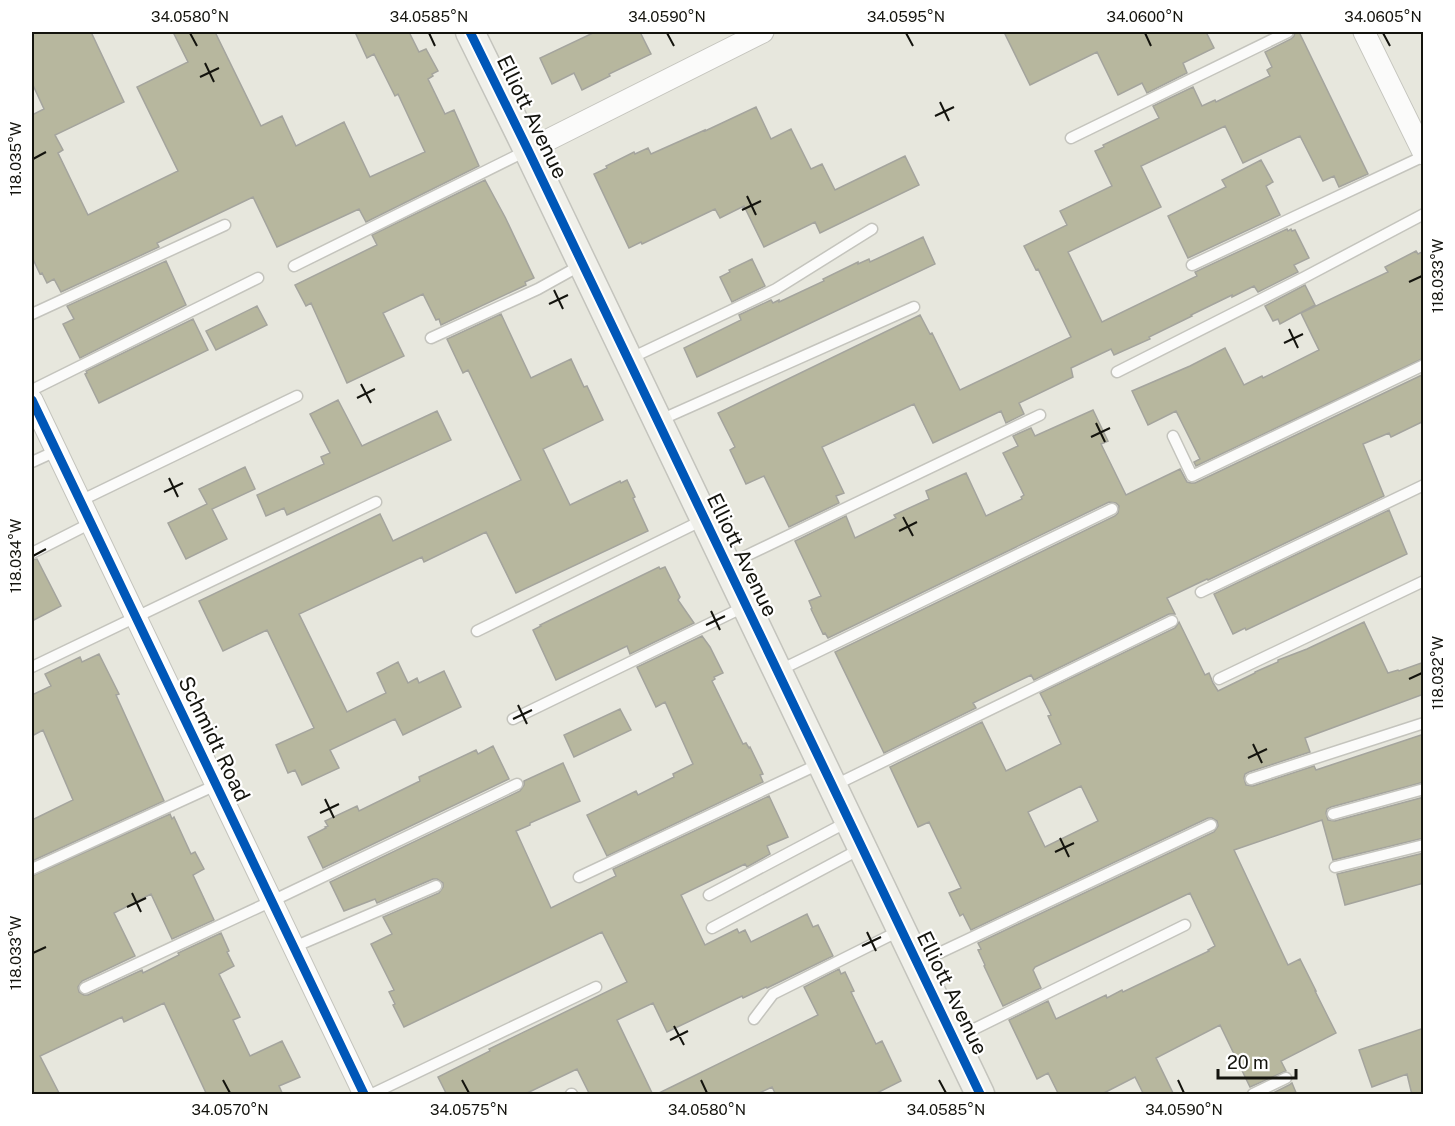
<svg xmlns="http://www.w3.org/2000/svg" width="1455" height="1126" viewBox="0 0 1455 1126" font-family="'Public Sans',sans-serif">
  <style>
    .building { fill: #b7b79e; stroke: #a4a49d; stroke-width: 1.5; fill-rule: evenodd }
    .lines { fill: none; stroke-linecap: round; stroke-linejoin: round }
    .lane-casing { stroke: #c4c4bd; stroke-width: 13 }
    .street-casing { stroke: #c4c4bd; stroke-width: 23 }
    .secondary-casing { stroke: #c4c4bd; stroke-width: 31 }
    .lane { stroke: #fbfbfa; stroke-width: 10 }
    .street { stroke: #fbfbfa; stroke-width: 21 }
    .secondary { stroke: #f0f0ea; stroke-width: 28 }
    .cycleway-casing { stroke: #fff; stroke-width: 13 }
    .cycleway { stroke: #0057b8; stroke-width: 9 }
    .ticks { fill: none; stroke: #14140e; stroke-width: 2 }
    .labels { text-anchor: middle; stroke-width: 4.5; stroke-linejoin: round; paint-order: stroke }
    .street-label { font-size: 21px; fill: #14140e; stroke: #fff }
    .neatline { fill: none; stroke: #14140e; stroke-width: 2 }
    .ticks-label { font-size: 15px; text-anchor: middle; fill: #14140e }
  </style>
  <rect width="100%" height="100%" fill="#e7e7dd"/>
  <path class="building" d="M32 32H91L124 102 55 135 63 150 58 153 88 215 178 171 137 87 188 62 173 32H215L261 126 282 116 296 146 344 122 370 177 425 152 398 94 395 96 374 54 367 58 355 32H409L419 52 426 49 438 71 432 74 433 76 428 79 445 114 454 110 479 166 366 222 359 209 277 247 253 197 157 243 159 247 61 292 54 279 47 283 42 273 40 274 32 257V115L44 109 32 83Z
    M595 32H640L651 54 609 74 610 76 582 90 574 73 552 84 540 58Z
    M1004 32H1206L1214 48 1183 63 1187 73 1147 93 1142 83 1118 95 1097 52 1030 85Z
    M1295 32H1299L1368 174 1339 187 1334 176 1323 181 1300 136 1243 163 1225 126 1141 166 1161 207 1068 252 1102 322 1197 276 1195 272 1287 229 1288 231 1291 229 1292 231 1295 230 1309 258 1294 265 1298 272 1258 292 1254 286 1232 297V295L1191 315 1192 316 1149 337 1150 339 1114 355 1111 349 1071 368 1073 377 1019 403 1024 414 1006 423 1001 411 933 443 914 404 822 447 844 493 836 496 839 503 789 527 764 476 746 484 730 450 735 447 718 413 920 315 930 334 932 333 960 390 1071 337 1038 269 1036 270 1024 246 1067 225 1060 211 1112 186 1095 151 1104 147 1103 145 1159 118 1153 106 1193 87 1202 106 1215 100 1216 102 1270 76 1267 70 1272 67 1265 52 1291 39 1294 36Z
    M756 107 771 139 791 129 811 169 822 164 835 190 905 156 919 185 820 233 815 222 764 247 744 206 720 218 715 209 642 244 641 242 629 248 594 174 607 168 606 166 634 152 635 154 648 148 651 154 705 130V131Z
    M1261 160 1273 182 1266 186 1280 215 1188 258 1168 216 1226 187 1222 180Z
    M485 180 505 217 534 278 525 282 526 285 441 325 439 319 436 320 423 294 383 313 404 356 347 383 311 303 306 306 295 285 377 245 372 235Z
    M923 237 935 264 697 377 684 348 741 320 739 315 771 300 773 303 779 300V302L824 281 823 279 858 262V264L869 259 870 262Z
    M1416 251 1418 254 1424 251V358L1196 466 1194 462 1200 459 1176 411 1148 425 1132 391 1190 366 1225 348 1244 385 1262 376 1263 378 1319 350 1301 313 1388 272 1385 267Z
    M752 259 765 286 732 302 720 277 730 272 729 270Z
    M166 261 186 305 80 358 63 324 74 319 67 306Z
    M1305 285 1315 305 1280 324 1278 319 1273 321 1265 306Z
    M257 306 267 325 216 350 206 331Z
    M501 314 531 378 571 359 584 387 587 386 603 420 543 449 570 505 620 481 621 483 627 480 635 497 633 498 648 531 516 593 486 532 424 562 422 557 299 614 347 712 386 693 377 673 398 662 408 683 417 678 419 683 444 671 461 707 403 735 395 719 330 750 339 768 302 785 295 770 288 773 276 745 314 728 267 630 223 651 199 601 380 514 393 541 521 480 468 370 463 373 447 339Z
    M193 319 208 350 99 403 85 374 87 373 86 371Z
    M1424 374V421L1391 437 1389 433 1363 444 1384 496 1208 580 1207 579 1167 598 1175 614H1169L1034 680 1031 675 973 703 976 708 884 753 835 652 1115 516 1118 513 1119 506 1116 503 1109 502 828 638 825 633 823 634 811 609 812 608 809 601 821 596 795 541 846 516 855 538 896 518 894 515 929 499 926 491 966 473 986 516 1022 499 1021 497 1024 495 1003 453 1018 446 1013 436 1031 428 1035 436 1093 410 1108 441 1101 444 1126 495 1180 469 1187 482 1191 483H1195Z
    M338 400 362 446 437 411 451 440 287 515 284 508 266 516 257 495 324 464 321 457 330 453 310 414Z
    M245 467 255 489 212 509 227 539 186 559 168 523 207 504 199 489Z
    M1389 510 1407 554 1246 630 1245 628 1233 634 1214 594Z
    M37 559 61 606 32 621V560Z
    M659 567 660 569 665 567 680 597 678 600 694 623 630 654 627 646 556 680 533 630 541 626 540 625Z
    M1179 622 1205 675 1209 673 1213 683 1218 691 1255 673V672L1278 662V660L1307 649 1364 622 1388 673 1398 670 1399 671 1424 662V694L1305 738 1310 752 1249 772 1245 774 1244 778 1246 785 1253 786 1314 766 1316 770 1424 734V782L1331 807 1327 809 1326 813 1328 820 1335 821 1424 797V838L1333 860 1322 820 1234 850 1288 965 1300 959 1316 991H1315L1336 1033 1281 1061 1286 1071 1250 1087 1220 1025 1156 1058 1174 1095H1144L1135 1077 1100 1095H1059L1048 1073 1037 1079 1009 1020 1048 1001 1056 1019 1106 995 1107 998 1122 990 1123 992 1209 951 1208 950 1215 946 1190 893 1035 967 1033 970 1041 988 1003 1006 984 966 985 965 978 950 981 949 978 943 1214 832 1218 826 1217 821 1212 818H1208L971 930 963 914 960 916 949 893 961 888 929 822 918 827 890 767 982 722 1006 771 1061 744 1048 716 1051 715 1040 693 1175 628ZM1081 786 1098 821 1045 847 1028 812Z
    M702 636 710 647 723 673 714 677 715 679 712 681 743 744 746 743 749 748 750 747 763 774 760 775 763 782 607 856 587 815 636 791 638 795 674 777 673 774 693 764 665 702 656 707 637 667Z
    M99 654 119 694 116 695 164 801 32 861V820L73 800 43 730 32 736V695L51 686 45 674 80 657 82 662Z
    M620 709 631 730 574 757 564 735Z
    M493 746 509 779 323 868 308 837 326 828 325 827 328 826 325 821 357 806 359 811 420 781 419 777 476 750 478 754Z
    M563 763 580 801 530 823V825L516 831 551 908 616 876 613 869 769 796 788 837 767 846 770 854 747 867 745 864 681 895 705 945 737 929 739 933 745 930 751 942 807 914 813 927 818 925 833 956 767 988 766 987 743 998 742 996 667 1032 653 1003 617 1020 653 1095H590L577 1069 523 1095H447L438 1077 490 1051 489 1049 627 982 602 932 404 1027 393 1005 395 1004 389 992 394 990 371 944 392 934 383 917 439 893 443 887V883L437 879H433L377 903 375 899 344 911 330 882 520 791 524 785V781Z
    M170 814 172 819 174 817 191 854 195 852 204 869 193 875 214 920 172 939 151 894 114 913 135 956 82 981 78 987 79 992 84 995H88L142 970 143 973 179 955 178 953 221 933 229 951 227 952 234 966 219 974 240 1017 233 1020 250 1056 282 1041 300 1077 279 1086 283 1095H207L164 1003 124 1022 122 1017 40 1056 60 1095H32V876Z
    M1424 853V883L1345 905 1337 874Z
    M839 969 841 974 845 972 854 991 851 992 876 1044 882 1041 901 1081 873 1095H776L772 1087 755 1095H655L818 1015 804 987Z
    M1424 1028V1095H1412L1407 1074 1372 1087 1359 1050Z
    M1292 1083 1297 1095H1269L1289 1085Z"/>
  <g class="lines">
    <g class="lane-casing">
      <path id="lane" d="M1071 138 1288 32
        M1192 265 1424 156
        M294 266 528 150
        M32 314 225 225
        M431 338 538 289 583 264
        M629 359 776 289 872 229
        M1117 372 1303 278 1424 214
        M32 390 258 278
        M658 421 914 307
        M1173 436 1192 476 1424 365
        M32 462 56 451
        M80 501 297 396
        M32 553 91 523
        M727 565 1040 415
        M1201 592 1424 485
        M477 631 705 519
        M32 667 376 502
        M778 671 1112 509
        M1219 679 1424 581
        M513 719 746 606
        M1251 779 1424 723
        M833 786 1172 621
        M1333 814 1424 789
        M1335 867 1424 845
        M32 869 216 785
        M579 877 821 763
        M709 895 849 821
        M712 928 862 848
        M294 947 436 886
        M918 963 1211 825
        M85 988 272 901 517 784
        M754 1019 773 994 901 930
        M954 1039 1185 925
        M372 1094 596 987
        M571 1094H572
        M1253 1094 1286 1078"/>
    </g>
    <g class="street-casing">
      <path id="street" d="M1364 32 1424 154
        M528 150 763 32
        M32 400 364 1094"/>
    </g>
    <g class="secondary-casing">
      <path id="secondary" d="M470 32 528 150 980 1094"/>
    </g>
    <use href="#lane" class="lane"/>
    <use href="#street" class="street"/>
    <use href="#secondary" class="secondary"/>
    <g class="cycleway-casing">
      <path id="cycleway" d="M470 32 528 150 980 1094
        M32 400 364 1094"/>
    </g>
    <use href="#cycleway" class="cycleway"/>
  </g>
  <path class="ticks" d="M190 33 197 46M429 33 435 46M667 33 674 46M906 33 913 46M1145 33 1151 46M1383 33 1390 46M205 63 214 82M200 77 219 68M940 102 949 121M935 116 954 107M33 159 46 152M747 196 756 215M742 210 761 201M1409 282 1422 276M554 290 563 309M549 304 568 295M1289 329 1298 348M1284 343 1303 334M361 384 371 403M357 398 375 389M1096 423 1105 442M1091 437 1110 428M169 478 178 497M164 492 183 483M903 517 913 536M899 531 917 522M33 556 46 549M711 611 720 630M706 625 725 616M1409 679 1422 673M518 705 527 724M513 719 532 710M1253 744 1262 763M1248 758 1267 749M325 799 334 818M320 813 339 804M1060 838 1069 857M1055 852 1074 843M132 893 141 912M127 907 146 898M867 932 876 951M862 946 881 937M33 953 46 947M674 1026 684 1045M670 1040 688 1031M223 1080 230 1093M462 1080 469 1093M701 1080 707 1093M939 1080 946 1093M1178 1080 1184 1093"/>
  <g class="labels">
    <g class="street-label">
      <text transform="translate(532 117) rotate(64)" y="7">Elliott Avenue</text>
      <text transform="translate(742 555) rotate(64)" y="7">Elliott Avenue</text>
      <text transform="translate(214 739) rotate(64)" y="7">Schmidt Road</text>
      <text transform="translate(952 993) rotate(64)" y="7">Elliott Avenue</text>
    </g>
  </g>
  <rect width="1455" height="1126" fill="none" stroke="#ffffff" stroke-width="66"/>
  <path d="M1218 1069v9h78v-9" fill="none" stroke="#14140e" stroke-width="3"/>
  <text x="1227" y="1069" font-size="18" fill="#14140e" stroke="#ffffff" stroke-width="4.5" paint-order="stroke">20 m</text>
  <rect x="33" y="33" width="1389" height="1060" class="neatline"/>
  <g class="ticks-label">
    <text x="190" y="22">34.0580°N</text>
    <text x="429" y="22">34.0585°N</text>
    <text x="667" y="22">34.0590°N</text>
    <text x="906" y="22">34.0595°N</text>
    <text x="1145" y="22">34.0600°N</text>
    <text x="1383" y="22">34.0605°N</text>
    <text transform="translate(16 159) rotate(-90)" y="5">118.035°W</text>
    <text transform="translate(1438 276) rotate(-90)" y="5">118.033°W</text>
    <text transform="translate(16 556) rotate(-90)" y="5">118.034°W</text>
    <text transform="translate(1438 673) rotate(-90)" y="5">118.032°W</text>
    <text transform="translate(16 953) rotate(-90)" y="5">118.033°W</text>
    <text x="230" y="1115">34.0570°N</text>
    <text x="469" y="1115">34.0575°N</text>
    <text x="707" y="1115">34.0580°N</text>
    <text x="946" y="1115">34.0585°N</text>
    <text x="1184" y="1115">34.0590°N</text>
  </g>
</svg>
